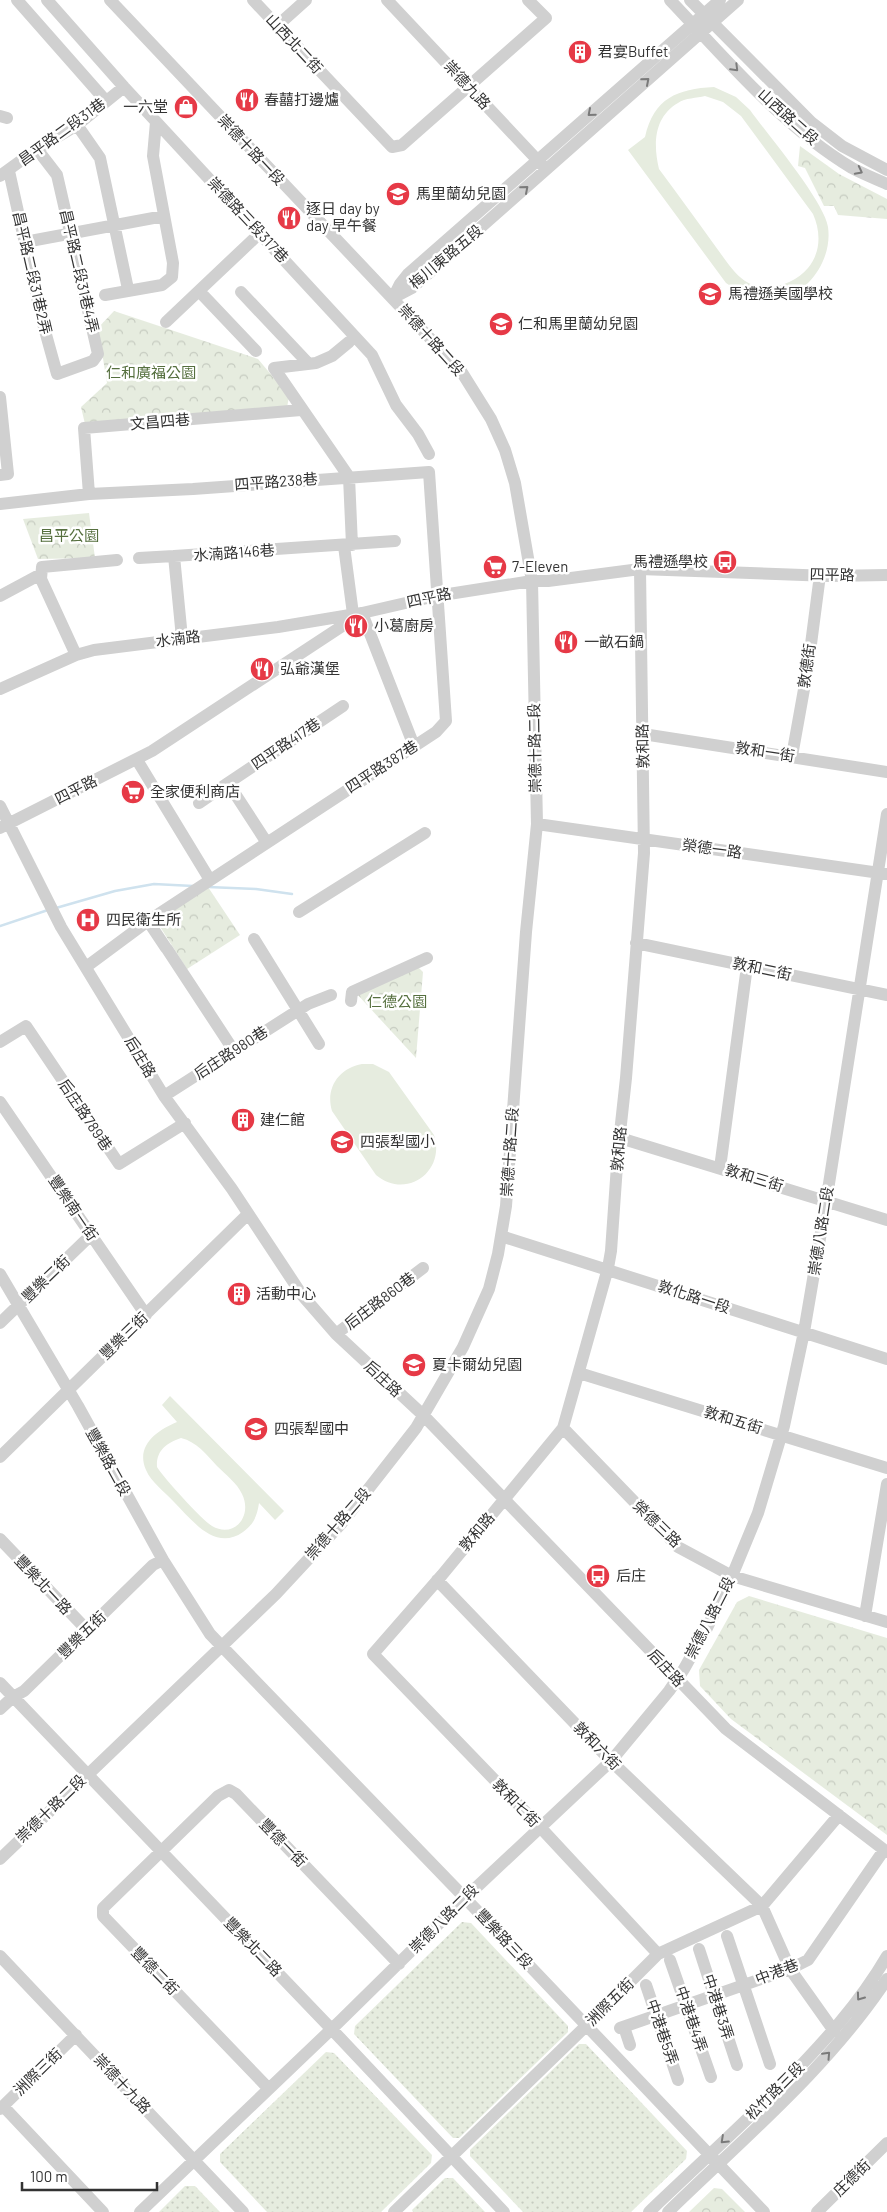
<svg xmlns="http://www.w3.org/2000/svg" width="887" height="2212" viewBox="0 0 887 2212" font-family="Barlow,'Noto Sans TC',sans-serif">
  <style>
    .grass { fill: url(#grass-dots) }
    .park { fill: url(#park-crowns) }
    .pitch { fill: #e6ecdf; fill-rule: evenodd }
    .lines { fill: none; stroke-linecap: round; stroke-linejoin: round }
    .stream { stroke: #cfe2ee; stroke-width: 2.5 }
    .minor { stroke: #d0d0d0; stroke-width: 12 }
    .oneway { stroke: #7a7a7a }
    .labels { text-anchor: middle; stroke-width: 5; stroke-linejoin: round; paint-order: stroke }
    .street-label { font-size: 15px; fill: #333; stroke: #fff }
    .poi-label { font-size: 15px; fill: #333; stroke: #fff; text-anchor: start }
    .park-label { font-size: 15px; fill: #56703f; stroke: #fff }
  </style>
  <defs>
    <pattern id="grass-dots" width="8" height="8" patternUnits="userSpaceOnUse" patternTransform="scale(1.25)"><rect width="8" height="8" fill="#e6ecdf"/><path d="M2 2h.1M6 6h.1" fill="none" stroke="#c6cbc0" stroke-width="1.8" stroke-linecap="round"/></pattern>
    <pattern id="park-crowns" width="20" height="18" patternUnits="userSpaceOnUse" patternTransform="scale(1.25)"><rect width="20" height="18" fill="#e6ecdf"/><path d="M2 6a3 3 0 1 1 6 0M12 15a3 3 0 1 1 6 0" fill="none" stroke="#c6cbc0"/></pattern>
  </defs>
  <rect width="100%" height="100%" fill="#fff"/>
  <path class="grass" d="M462 1922 471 1923 568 2026V2032L459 2138H453L354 2034 355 2026Z
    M579 2044H586L687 2151 686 2159 631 2212H523L470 2156V2150Z
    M326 2052 334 2053 432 2155 431 2163 381 2212H267L220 2162V2154Z
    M445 2178H453L485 2212H413L412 2210Z
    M185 2186H195L220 2212H159Z"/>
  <path class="park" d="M800 146 839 174 887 199V219L838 215 834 206H824L805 168 798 166Z
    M114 311 258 359 289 396 287 408 85 424 81 407 107 383 98 328Z
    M89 513 95 558 38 559 23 519Z
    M208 887 240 935 187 969 157 922Z
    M418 967 423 972 416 1058 356 993Z
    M749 1596 887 1638V1835L731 1719 700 1686 699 1670 737 1602Z
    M714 2188 722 2189 745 2212H689Z"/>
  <path class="pitch" d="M714 87 736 97 750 110C768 135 824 201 828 227 831 248 822 269 808 283 791 300 769 300 748 293L746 296 726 283 628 150 645 137C654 98 677 89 714 87ZM705 96 723 102 741 116 813 214C821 232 821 252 808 268 794 285 765 294 745 281 732 272 723 256 713 243 695 218 677 193 659 169 653 144 654 117 678 103 685 98 697 98 705 96Z
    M362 1064H373L389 1072 434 1135C446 1172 406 1200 376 1175L332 1111C325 1088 339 1068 362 1064Z
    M170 1396 284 1511 275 1520 259 1503C257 1516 254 1524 243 1532 215 1552 192 1520 174 1502 165 1492 151 1482 146 1470 135 1445 158 1430 177 1422L162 1405ZM181 1438C197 1442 206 1454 217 1466 225 1474 237 1483 242 1494 253 1516 234 1539 212 1526 201 1519 164 1478 157 1467 156 1451 166 1443 181 1438Z"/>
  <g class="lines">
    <path class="stream" d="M208 887 256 889 292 894
      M56 908 115 891 154 884 193 886
      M0 926 48 910"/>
    <path class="minor" d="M17 0 106 101
      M47 0 124 87 372 355 396 405 418 434 429 454
      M253 0 392 147 402 145 546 18 528 0
      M387 0 543 166
      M670 0C726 59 782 126 852 168 863 174 876 179 887 184
      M690 0 811 122 842 146 887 170
      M277 26 306 0
      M0 116 7 118
      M77 125 100 158 128 289
      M9 171 42 320 57 374 93 361 98 354 57 175 37 149
      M0 176 37 149 77 125 124 87
      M25 242 164 216
      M199 291 256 351
      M241 292 308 363
      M105 295 162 285 172 277 173 263 153 156 156 122
      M393 298 412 288 738 0
      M393 298 400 284 408 274 720 0
      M166 322 260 233
      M349 342 332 356 316 363 274 368 349 477 352 545
      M0 397 8 474 0 475
      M89 494 84 428 301 410
      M0 504 89 494 193 489 429 472 446 721 436 732 148 921 86 967
      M344 546 353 614
      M139 558 174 556
      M640 569 644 853 626 1078 618 1151 611 1251 608 1268 563 1428 442 1575 373 1654 540 1827 658 1954
      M0 596 41 574
      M182 638 174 556 395 541
      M76 655 41 579 42 567 117 560
      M0 689 76 655 94 650 278 627 362 613 414 746
      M643 734 887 772
      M792 756 808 667 820 575
      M137 760 210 880
      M199 803 228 783
      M0 806 61 927 164 1096 232 1189 302 1295 336 1334 423 1415 726 1729 887 1852
      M537 824 887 874
      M0 828 152 751 362 613 436 596 532 581H548L640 569 830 576 887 575
      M267 843 228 783 343 706
      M299 912 425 833
      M148 921 166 948
      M254 939 319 1044
      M636 943 887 995
      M167 949 234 1051
      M351 1001 352 992 427 958
      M0 1042 26 1026 119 1164 185 1123
      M164 1096 308 1004 331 995
      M0 1102 146 1315
      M620 1138 887 1220
      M720 1168 747 966
      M501 1236 887 1359
      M0 1274 78 1406 163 1560 210 1634 465 1898 764 2212
      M0 1323 91 1235
      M336 1334 423 1268
      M579 1373 887 1468
      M563 1428 678 1547 732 1576 887 1622
      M0 1457 248 1214
      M0 1539 87 1630
      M437 1580 611 1761 762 1906 790 1969 834 2031
      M865 1616 887 1484
      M0 1683 340 2038 504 2212
      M0 1709 13 1697 24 1691 153 1565 163 1560
      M0 1859 276 1594 341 1524 416 1428 463 1347 489 1289 498 1254 506 1206 526 932 537 824 532 581 515 483 505 450 491 419 461 371 110 0
      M727 1936 770 2064
      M699 1949 737 2065
      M0 1956 243 2212
      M670 1960 711 2077
      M646 1985 678 2080
      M624 2027 630 2045
      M620 2028 790 1969 808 1960 884 1850
      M269 2089 103 1916V1908L218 1796 229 1790 236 1794 399 1964
      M3 2106 103 2212
      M0 2109 76 2035
      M140 2212 340 2021 465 1898 611 1761 669 1691 684 1669 707 1628 732 1576 758 1513 784 1426 804 1332 825 1209 887 814
      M394 2212 586 2026 658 1954 762 1906 839 1815
      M649 2212C694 2169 740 2127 784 2083 822 2044 859 2004 887 1956
      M668 2212C744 2138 828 2068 887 1979
      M817 2212 887 2143"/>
  </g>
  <defs><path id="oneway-chevron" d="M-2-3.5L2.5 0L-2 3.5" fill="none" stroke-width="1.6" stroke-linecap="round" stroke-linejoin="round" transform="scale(1.25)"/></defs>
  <g class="oneway">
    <use href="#oneway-chevron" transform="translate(735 68) rotate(45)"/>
    <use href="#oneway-chevron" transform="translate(646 81) rotate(-41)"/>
    <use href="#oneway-chevron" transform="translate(591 113) rotate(139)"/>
    <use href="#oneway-chevron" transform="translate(859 171) rotate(27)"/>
    <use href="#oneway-chevron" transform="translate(525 189) rotate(-41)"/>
    <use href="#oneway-chevron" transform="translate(860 1997) rotate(126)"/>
    <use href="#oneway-chevron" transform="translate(827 2055) rotate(-47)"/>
    <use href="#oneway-chevron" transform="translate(724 2140) rotate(137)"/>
  </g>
  <defs>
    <g id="building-disc" transform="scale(1.25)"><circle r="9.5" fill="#e63946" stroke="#fff"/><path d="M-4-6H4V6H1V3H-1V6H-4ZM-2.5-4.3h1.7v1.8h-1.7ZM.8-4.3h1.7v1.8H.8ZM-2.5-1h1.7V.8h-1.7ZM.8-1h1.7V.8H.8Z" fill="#fff"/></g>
    <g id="restaurant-disc" transform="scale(1.25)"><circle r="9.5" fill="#e63946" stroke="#fff"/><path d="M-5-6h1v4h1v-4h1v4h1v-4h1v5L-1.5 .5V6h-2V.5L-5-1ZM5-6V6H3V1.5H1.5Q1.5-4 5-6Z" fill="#fff"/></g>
    <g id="shop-disc" transform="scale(1.25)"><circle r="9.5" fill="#e63946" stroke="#fff"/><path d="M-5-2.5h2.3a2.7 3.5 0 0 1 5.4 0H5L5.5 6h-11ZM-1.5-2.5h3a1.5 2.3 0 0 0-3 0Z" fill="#fff"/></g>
    <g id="school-disc" transform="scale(1.25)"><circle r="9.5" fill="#e63946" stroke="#fff"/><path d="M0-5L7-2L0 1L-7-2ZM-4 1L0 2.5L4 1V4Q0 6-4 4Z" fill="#fff"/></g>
    <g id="bus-disc" transform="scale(1.25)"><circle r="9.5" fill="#e63946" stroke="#fff"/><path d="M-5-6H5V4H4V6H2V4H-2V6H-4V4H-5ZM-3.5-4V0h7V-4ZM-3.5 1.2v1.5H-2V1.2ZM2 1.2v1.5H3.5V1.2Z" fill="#fff"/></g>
    <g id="supermarket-disc" transform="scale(1.25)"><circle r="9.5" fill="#e63946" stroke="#fff"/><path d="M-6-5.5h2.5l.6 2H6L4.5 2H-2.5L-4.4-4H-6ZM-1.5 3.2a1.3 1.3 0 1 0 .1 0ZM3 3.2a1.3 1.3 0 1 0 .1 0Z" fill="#fff"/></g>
    <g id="hospital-disc" transform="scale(1.25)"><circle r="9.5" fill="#e63946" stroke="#fff"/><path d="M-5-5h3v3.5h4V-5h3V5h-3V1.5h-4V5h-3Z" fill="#fff"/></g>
  </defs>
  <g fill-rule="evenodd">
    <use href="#building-disc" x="580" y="52"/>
    <use href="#restaurant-disc" x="247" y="100"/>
    <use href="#shop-disc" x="186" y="107"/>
    <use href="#school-disc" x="398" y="194"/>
    <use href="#restaurant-disc" x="289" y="218"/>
    <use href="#school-disc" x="710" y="294"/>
    <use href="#school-disc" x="501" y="324"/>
    <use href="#bus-disc" x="725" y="562"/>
    <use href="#supermarket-disc" x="495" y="567"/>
    <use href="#restaurant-disc" x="356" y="626"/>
    <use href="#restaurant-disc" x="566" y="642"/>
    <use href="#restaurant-disc" x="262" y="669"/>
    <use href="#supermarket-disc" x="133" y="792"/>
    <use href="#hospital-disc" x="88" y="920"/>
    <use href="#building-disc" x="243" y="1120"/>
    <use href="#school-disc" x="342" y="1142"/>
    <use href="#building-disc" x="239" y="1294"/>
    <use href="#school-disc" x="414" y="1365"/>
    <use href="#school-disc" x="256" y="1429"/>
    <use href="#bus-disc" x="598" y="1576"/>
  </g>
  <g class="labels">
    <g class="street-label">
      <text transform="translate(294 44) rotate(47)" y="5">山西北二街</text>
      <text transform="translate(467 85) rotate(47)" y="5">崇德九路</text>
      <text transform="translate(788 117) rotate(42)" y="5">山西路二段</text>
      <text transform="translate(62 132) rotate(-36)" y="5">昌平路二段31巷</text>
      <text transform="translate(251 150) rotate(47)" y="5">崇德十路一段</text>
      <text transform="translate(248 220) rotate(47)" y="5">崇德路三段317巷</text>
      <text transform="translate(446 257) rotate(-40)" y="5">梅川東路五段</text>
      <text transform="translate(79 271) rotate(77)" y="5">昌平路二段31巷4弄</text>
      <text transform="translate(32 273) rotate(77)" y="5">昌平路二段31巷2弄</text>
      <text transform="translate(431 340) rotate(48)" y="5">崇德十路二段</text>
      <text transform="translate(160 422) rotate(-5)" y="5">文昌四巷</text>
      <text transform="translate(276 482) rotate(-4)" y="5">四平路238巷</text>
      <text transform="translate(234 553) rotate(-4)" y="5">水湳路146巷</text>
      <text transform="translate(832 575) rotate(1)" y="5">四平路</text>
      <text transform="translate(429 598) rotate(-12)" y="5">四平路</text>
      <text transform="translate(178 639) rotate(-7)" y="5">水湳路</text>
      <text transform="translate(807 666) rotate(-82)" y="5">敦德街</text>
      <text transform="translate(286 744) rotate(-34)" y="5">四平路417巷</text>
      <text transform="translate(643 746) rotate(-91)" y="5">敦和路</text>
      <text transform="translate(535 748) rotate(-91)" y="5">崇德十路二段</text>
      <text transform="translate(765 752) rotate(9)" y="5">敦和一街</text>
      <text transform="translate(382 767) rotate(-33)" y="5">四平路387巷</text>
      <text transform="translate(76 790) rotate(-27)" y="5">四平路</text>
      <text transform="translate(712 849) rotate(8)" y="5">榮德一路</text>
      <text transform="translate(762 969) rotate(12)" y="5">敦和二街</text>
      <text transform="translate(231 1053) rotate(-33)" y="5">后庄路980巷</text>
      <text transform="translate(140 1057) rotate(59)" y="5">后庄路</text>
      <text transform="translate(85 1115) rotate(56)" y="5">后庄路789巷</text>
      <text transform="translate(619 1149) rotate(-85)" y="5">敦和路</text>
      <text transform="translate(510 1152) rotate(-86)" y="5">崇德十路二段</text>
      <text transform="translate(754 1178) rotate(17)" y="5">敦和三街</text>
      <text transform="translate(73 1208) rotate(56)" y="5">豐樂南一街</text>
      <text transform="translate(821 1231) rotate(-81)" y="5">崇德八路二段</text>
      <text transform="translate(46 1279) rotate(-44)" y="5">豐樂二街</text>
      <text transform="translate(694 1297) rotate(18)" y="5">敦化路一段</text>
      <text transform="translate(380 1301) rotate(-37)" y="5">后庄路860巷</text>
      <text transform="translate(124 1336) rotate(-44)" y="5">豐樂三街</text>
      <text transform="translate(383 1379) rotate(43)" y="5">后庄路</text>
      <text transform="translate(733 1420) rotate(17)" y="5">敦和五街</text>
      <text transform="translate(108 1462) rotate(61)" y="5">豐樂路二段</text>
      <text transform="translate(338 1524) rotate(-49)" y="5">崇德十路二段</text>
      <text transform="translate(657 1524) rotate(44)" y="5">榮德三路</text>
      <text transform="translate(477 1532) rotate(-50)" y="5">敦和路</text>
      <text transform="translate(43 1585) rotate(47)" y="5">豐樂北一路</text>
      <text transform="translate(710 1618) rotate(-63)" y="5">崇德八路二段</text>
      <text transform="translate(82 1635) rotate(-44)" y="5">豐樂五街</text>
      <text transform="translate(666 1668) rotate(47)" y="5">后庄路</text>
      <text transform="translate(597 1746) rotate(46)" y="5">敦和六街</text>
      <text transform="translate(516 1803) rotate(46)" y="5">敦和七街</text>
      <text transform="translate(51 1809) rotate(-44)" y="5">崇德十路二段</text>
      <text transform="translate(283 1843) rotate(46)" y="5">豐德一街</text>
      <text transform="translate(444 1919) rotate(-45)" y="5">崇德八路二段</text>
      <text transform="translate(504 1939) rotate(47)" y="5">豐樂路三段</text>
      <text transform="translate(253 1947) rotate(46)" y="5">豐樂北二路</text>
      <text transform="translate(155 1971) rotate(46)" y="5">豐德二街</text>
      <text transform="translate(777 1972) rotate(-21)" y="5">中港巷</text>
      <text transform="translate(610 2002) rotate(-45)" y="5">洲際五街</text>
      <text transform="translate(718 2007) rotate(72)" y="5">中港巷3弄</text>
      <text transform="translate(691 2019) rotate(71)" y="5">中港巷4弄</text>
      <text transform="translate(662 2032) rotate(71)" y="5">中港巷5弄</text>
      <text transform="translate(38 2072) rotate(-44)" y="5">洲際三街</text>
      <text transform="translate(122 2084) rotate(47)" y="5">崇德十九路</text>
      <text transform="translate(775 2091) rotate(-45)" y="5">松竹路三段</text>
      <text transform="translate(852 2178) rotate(-44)" y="5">庄德街</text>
    </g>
    <g class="poi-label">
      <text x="598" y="57">君宴Buffet</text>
      <text x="264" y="105">春囍打邊爐</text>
      <text x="168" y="112" text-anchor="end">一六堂</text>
      <text x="416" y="199">馬里蘭幼兒園</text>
      <text x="306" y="214">逐日 day by<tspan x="306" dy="17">day 早午餐</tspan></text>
      <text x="728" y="299">馬禮遜美國學校</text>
      <text x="518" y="329">仁和馬里蘭幼兒園</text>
      <text x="708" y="567" text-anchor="end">馬禮遜學校</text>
      <text x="512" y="572">7-Eleven</text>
      <text x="374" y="631">小葛廚房</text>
      <text x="584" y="647">一畝石鍋</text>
      <text x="280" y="674">弘爺漢堡</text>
      <text x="150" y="797">全家便利商店</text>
      <text x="106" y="925">四民衛生所</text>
      <text x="260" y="1125">建仁館</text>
      <text x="360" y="1147">四張犁國小</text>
      <text x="256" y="1299">活動中心</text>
      <text x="432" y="1370">夏卡爾幼兒園</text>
      <text x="274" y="1434">四張犁國中</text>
      <text x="616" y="1581">后庄</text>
    </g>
    <g class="park-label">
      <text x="151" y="378">仁和廣福公園</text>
      <text x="69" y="541">昌平公園</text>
      <text x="397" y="1007">仁德公園</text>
    </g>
  </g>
  <path d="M22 2182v8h135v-8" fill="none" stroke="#333333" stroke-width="2.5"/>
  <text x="30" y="2182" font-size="15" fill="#333333" stroke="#ffffff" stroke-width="4" paint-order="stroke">100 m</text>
</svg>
